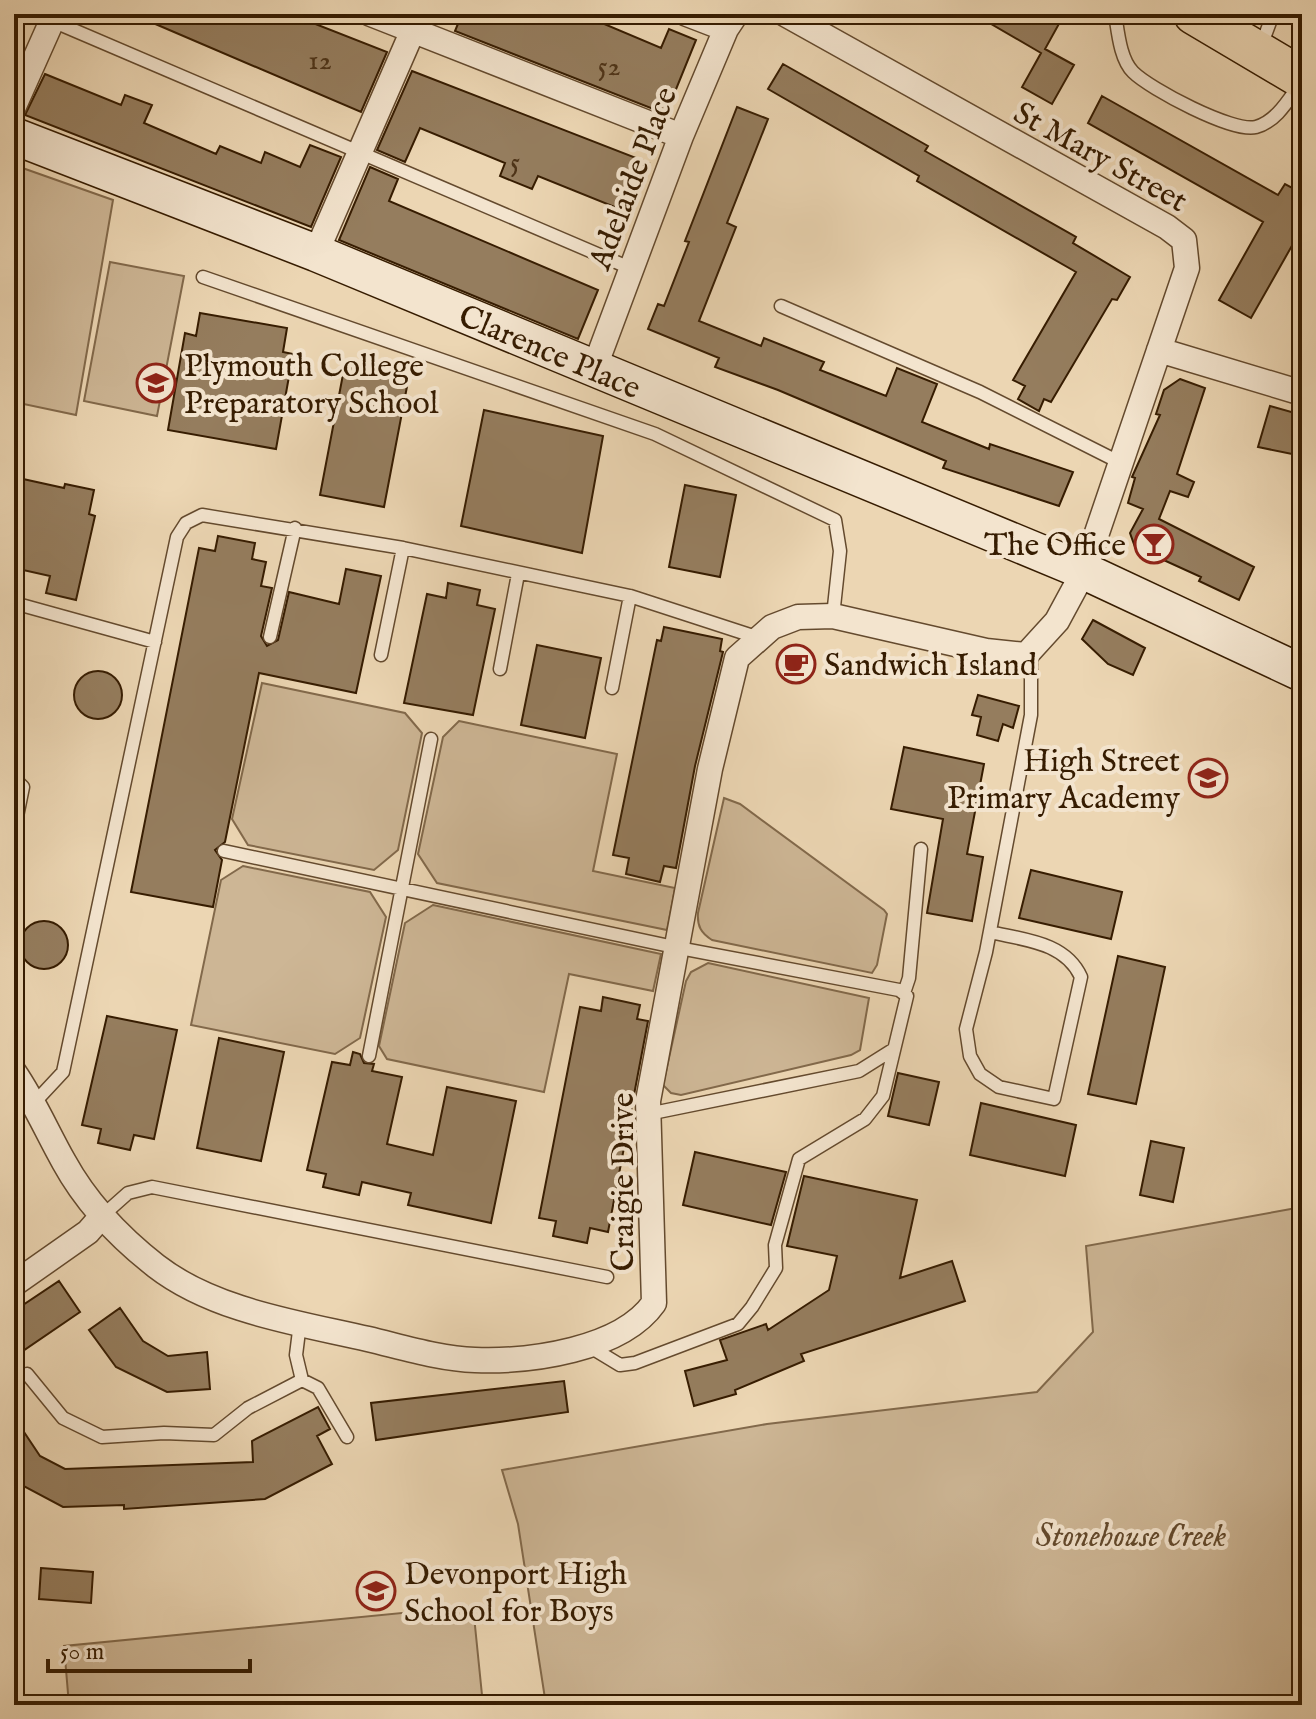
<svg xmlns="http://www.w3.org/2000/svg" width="1316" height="1719" viewBox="0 0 1316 1719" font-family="'IM FELL English',serif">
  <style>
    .green { fill: #cdb695; stroke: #82694b; stroke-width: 2 }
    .building { fill: #957d5e; stroke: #361c01; stroke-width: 2 }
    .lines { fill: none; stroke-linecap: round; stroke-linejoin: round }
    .lane-casing { stroke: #644a2e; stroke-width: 15 }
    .street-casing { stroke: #644a2e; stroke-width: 27 }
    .secondary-casing { stroke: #361c01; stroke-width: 39 }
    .primary-casing { stroke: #361c01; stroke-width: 43 }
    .lane { stroke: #f3e4ce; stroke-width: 12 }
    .street { stroke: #f3e4ce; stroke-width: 24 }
    .secondary { stroke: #f3e4ce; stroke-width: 36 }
    .primary { stroke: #ecd6b3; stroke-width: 40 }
    .labels { text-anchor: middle; stroke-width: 8; stroke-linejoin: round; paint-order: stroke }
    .number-label { font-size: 28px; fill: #4e3418 }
    .street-label { font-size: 32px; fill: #361c01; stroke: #f3e4ce }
    .poi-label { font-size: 32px; fill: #361c01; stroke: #f3e4ce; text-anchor: start }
    .park-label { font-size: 32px; font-style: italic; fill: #634a2d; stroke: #f3e4ce }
  </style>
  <rect width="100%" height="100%" fill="#ecd6b3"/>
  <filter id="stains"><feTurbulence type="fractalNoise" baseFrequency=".0025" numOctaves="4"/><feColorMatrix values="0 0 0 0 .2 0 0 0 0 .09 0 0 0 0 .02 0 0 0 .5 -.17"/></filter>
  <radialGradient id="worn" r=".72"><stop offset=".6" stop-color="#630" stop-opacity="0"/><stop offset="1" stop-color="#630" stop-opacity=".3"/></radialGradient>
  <path class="green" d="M14 165 113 200 76 415 14 402Z
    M110 262 184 276 157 416 84 401Z
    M262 683 405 713 422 733 398 850 374 870 248 845 232 819Z
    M459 721 617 754 593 871 675 888 667 930 437 883 418 854 443 737Z
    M724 798 740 804 884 910 887 914 877 965 872 973 712 940C701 933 697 926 698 913Z
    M243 866 370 892 386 917 360 1038 335 1054 191 1025 221 880Z
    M433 905 661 954 653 991 569 974 544 1092 387 1059 379 1046 405 923Z
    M708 963 869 998 860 1050 851 1055 681 1095 671 1093 663 1085 686 981 691 972Z
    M1302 1207V1705H546L518 1524 502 1470 767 1424 1037 1392 1093 1332 1086 1246Z
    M473 1606 483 1705H69L64 1646Z"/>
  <path class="building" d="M132 14H290L387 52 361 112Z
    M462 14H600L597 21 661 48 669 29 696 40 666 114 455 31Z
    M974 14H1045L1060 22 1045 49 1074 65 1052 104 1022 87 1041 53Z
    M783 64 928 146 925 151 1076 237 1073 243 1130 277 1117 300 1112 299 1051 402 1044 399 1039 411 1018 399 1025 386 1013 380 1076 272 917 181 919 176 768 89Z
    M412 71 649 163 627 212 538 176 532 189 500 176 505 163 420 128 405 162 377 150Z
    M45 74 121 105 125 95 152 105 144 123 216 154 220 146 261 163 265 152 300 167 310 145 341 157 311 227 25 115Z
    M1102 96 1278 195 1285 184 1302 193V228L1251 318 1219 300 1263 222 1088 123Z
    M737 107 768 119 727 223 736 227 699 321 761 346 764 338 824 362 820 370 886 396 897 368 937 384 922 422 989 449 990 444 1073 472 1059 506 943 468 946 461 778 390 715 367 719 358 648 329 658 304 664 306 689 242 685 241Z
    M370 167 398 179 389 201 598 290 578 339 339 240Z
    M200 313 287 328 283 352 293 354 276 449 168 430 185 333 196 336Z
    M345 364 409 376 384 507 320 495Z
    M1180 379 1205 388 1177 474 1194 482 1188 497 1170 491 1159 519 1254 567 1239 600 1199 581 1201 577 1135 547 1130 533 1143 509 1128 503 1135 478 1132 477 1160 415 1156 414 1164 390Z
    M1270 406 1302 415V456L1258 447Z
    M484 410 603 436 582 553 461 526Z
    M14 477 64 488 65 484 94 490 89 514 95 516 76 600 46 593 50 576 14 568Z
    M685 485 736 495 720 577 669 567Z
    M218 536 255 543 252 559 266 562 261 586 272 588 261 636 267 646 278 640 289 592 339 604 346 569 381 576 356 693 259 673 225 842 215 850 222 860 213 907 131 892 199 548 215 551Z
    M448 583 480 590 477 605 495 609 473 715 404 703 427 594 446 598Z
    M1093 620 1145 648 1133 675 1108 664 1082 639Z
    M664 627 722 639 720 651 723 652 695 766 676 868 664 866 660 882 626 874 629 858 613 855 657 640 661 641Z
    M537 645 601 658 585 738 521 725Z
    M74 695a24 24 0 1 1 48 0a24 24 0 1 1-48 0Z
    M978 695 1019 706 1013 728 1003 724 998 741 977 735 981 717 972 715Z
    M904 747 984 764 967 854 983 857 972 921 927 913 943 819 891 809Z
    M1031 870 1122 892 1111 939 1019 918Z
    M20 945a24 24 0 1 1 48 0a24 24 0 1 1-48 0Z
    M1118 956 1165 967 1136 1104 1088 1094Z
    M603 997 640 1005 637 1019 648 1021 608 1232 590 1228 587 1243 553 1236 556 1221 539 1218 580 1007 601 1011Z
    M107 1016 177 1030 154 1139 134 1135 130 1150 98 1143 101 1129 82 1125Z
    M219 1038 284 1052 261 1161 197 1148Z
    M353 1052 360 1054 364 1063 374 1064 372 1071 402 1077 387 1144 433 1155 447 1087 516 1101 491 1223 408 1205 411 1193 362 1182 359 1195 323 1187 326 1174 307 1170 332 1062 350 1065Z
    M898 1073 939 1082 929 1125 888 1116Z
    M981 1103 1076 1125 1065 1176 970 1155Z
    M1151 1141 1184 1148 1173 1202 1140 1195Z
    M695 1152 786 1172 771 1225 683 1205Z
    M804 1176 917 1200 900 1278 952 1261 965 1301 801 1354 804 1361 735 1390 736 1394 694 1406 685 1371 727 1360 720 1340 766 1324 768 1330 829 1290 837 1256 787 1246Z
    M59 1281 80 1312 14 1357V1311Z
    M120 1308 143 1341 168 1356 207 1352 210 1389 167 1392 116 1367 89 1330Z
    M564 1381 568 1412 376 1440 371 1403Z
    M318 1407 330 1429 317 1436 332 1464 265 1499 124 1509V1505L63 1507 14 1481V1417L40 1456 65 1469 253 1462 252 1441Z
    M41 1568 93 1572 91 1603 39 1599Z"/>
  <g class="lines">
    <g class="lane-casing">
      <path id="lane" d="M36 14 630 268
        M1115 14C1118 32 1120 59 1133 72 1150 89 1233 133 1256 127 1276 122 1289 99 1300 84
        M1260 49 1273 14
        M203 277 655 434 835 520 840 551 833 616
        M781 306 980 392 1121 463
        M14 603 155 642
        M270 637 295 528
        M381 655 403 548
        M500 669 518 574
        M612 688 630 596
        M14 778 23 787 14 831
        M224 851 679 948 899 990 907 996 883 1096 865 1119 799 1159 775 1245 776 1268 752 1307 738 1324 635 1363 620 1365 587 1345
        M990 932C1024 940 1065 942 1081 977L1054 1099 999 1087 980 1074 970 1056 966 1029 986 952 1031 715V661L1026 655
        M904 993 909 978 921 849
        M369 1056 431 739
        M35 1102 63 1072 177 537 186 523 202 515 403 548 630 596 756 637
        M648 1114 859 1071 894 1049
        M101 1217 128 1193 152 1187 607 1277
        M27 1374 63 1418 102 1437 164 1433 214 1435 248 1408 302 1380 296 1355 300 1323
        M302 1380 318 1388 347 1437"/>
    </g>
    <g class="street-casing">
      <path id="street" d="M371 14 681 136
        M687 14 726 29
        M14 106 55 14
        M316 253 420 14
        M1159 350 1302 393
        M594 369 681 136 726 29 736 14
        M14 1072C34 1101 47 1132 64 1162 87 1204 119 1237 156 1266 214 1311 299 1323 368 1339 402 1347 440 1359 475 1360 530 1362 621 1350 654 1303L648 1101 710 769 737 658 772 627 798 617 833 616 986 651 1026 655 1057 621 1084 571 1187 268 1184 240 1167 227 785 14
        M14 1284 88 1232 101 1217"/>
    </g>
    <g class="secondary-casing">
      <path id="secondary" d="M14 136 316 253 1084 571 1302 673"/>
    </g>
    <g class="primary-casing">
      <path id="primary" d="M1194 14 1302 78"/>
    </g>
    <use href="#lane" class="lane"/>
    <use href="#street" class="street"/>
    <use href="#secondary" class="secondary"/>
    <use href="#primary" class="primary"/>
  </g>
  <defs>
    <g id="school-ring" transform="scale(2)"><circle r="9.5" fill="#f3e4ce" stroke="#8f2418" stroke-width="1.5"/><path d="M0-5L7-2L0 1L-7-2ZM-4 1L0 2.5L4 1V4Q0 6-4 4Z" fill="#8f2418"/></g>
    <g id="bar-ring" transform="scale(2)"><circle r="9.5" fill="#f3e4ce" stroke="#8f2418" stroke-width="1.5"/><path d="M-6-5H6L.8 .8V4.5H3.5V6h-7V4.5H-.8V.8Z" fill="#8f2418"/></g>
    <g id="cafe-ring" transform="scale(2)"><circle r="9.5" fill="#f3e4ce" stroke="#8f2418" stroke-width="1.5"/><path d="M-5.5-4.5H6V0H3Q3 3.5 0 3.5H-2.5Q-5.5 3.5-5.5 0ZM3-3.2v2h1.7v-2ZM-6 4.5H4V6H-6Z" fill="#8f2418"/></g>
  </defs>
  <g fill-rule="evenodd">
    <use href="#school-ring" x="156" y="383"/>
    <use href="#bar-ring" x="1154" y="544"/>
    <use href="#cafe-ring" x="796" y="664"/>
    <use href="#school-ring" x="1208" y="778"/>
    <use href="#school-ring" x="376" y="1591"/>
  </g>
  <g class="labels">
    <g class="number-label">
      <text x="320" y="69">12</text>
      <text x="609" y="75">52</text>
      <text x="515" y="171">5</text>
    </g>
    <g class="street-label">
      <text transform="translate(1101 156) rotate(29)" y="11">St Mary Street</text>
      <text transform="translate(632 178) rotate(-69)" y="11">Adelaide Place</text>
      <text transform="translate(550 351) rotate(23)" y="11">Clarence Place</text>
      <text transform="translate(622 1182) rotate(-90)" y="11">Craigie Drive</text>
    </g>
    <g class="poi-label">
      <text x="184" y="376">Plymouth College<tspan x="184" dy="37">Preparatory School</tspan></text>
      <text x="1126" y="555" text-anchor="end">The Office</text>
      <text x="824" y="675">Sandwich Island</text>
      <text x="1180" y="771" text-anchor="end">High Street<tspan x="1180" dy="37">Primary Academy</tspan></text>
      <text x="404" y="1584">Devonport High<tspan x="404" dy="37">School for Boys</tspan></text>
    </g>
    <g class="park-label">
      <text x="1131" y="1546">Stonehouse Creek</text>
    </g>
  </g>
  <rect width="1316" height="1719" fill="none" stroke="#ecd6b3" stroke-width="48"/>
  <rect x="16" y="16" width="1284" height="1687" fill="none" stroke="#361c01" stroke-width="4"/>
  <rect x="24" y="24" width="1268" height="1671" fill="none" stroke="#361c01" stroke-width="2"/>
  <path d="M48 1659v12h202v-12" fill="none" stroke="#361c01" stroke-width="4"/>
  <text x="60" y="1659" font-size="24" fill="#361c01" stroke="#f3e4ce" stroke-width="6" paint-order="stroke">50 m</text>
  <rect width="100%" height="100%" filter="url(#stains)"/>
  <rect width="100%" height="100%" fill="url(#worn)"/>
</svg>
